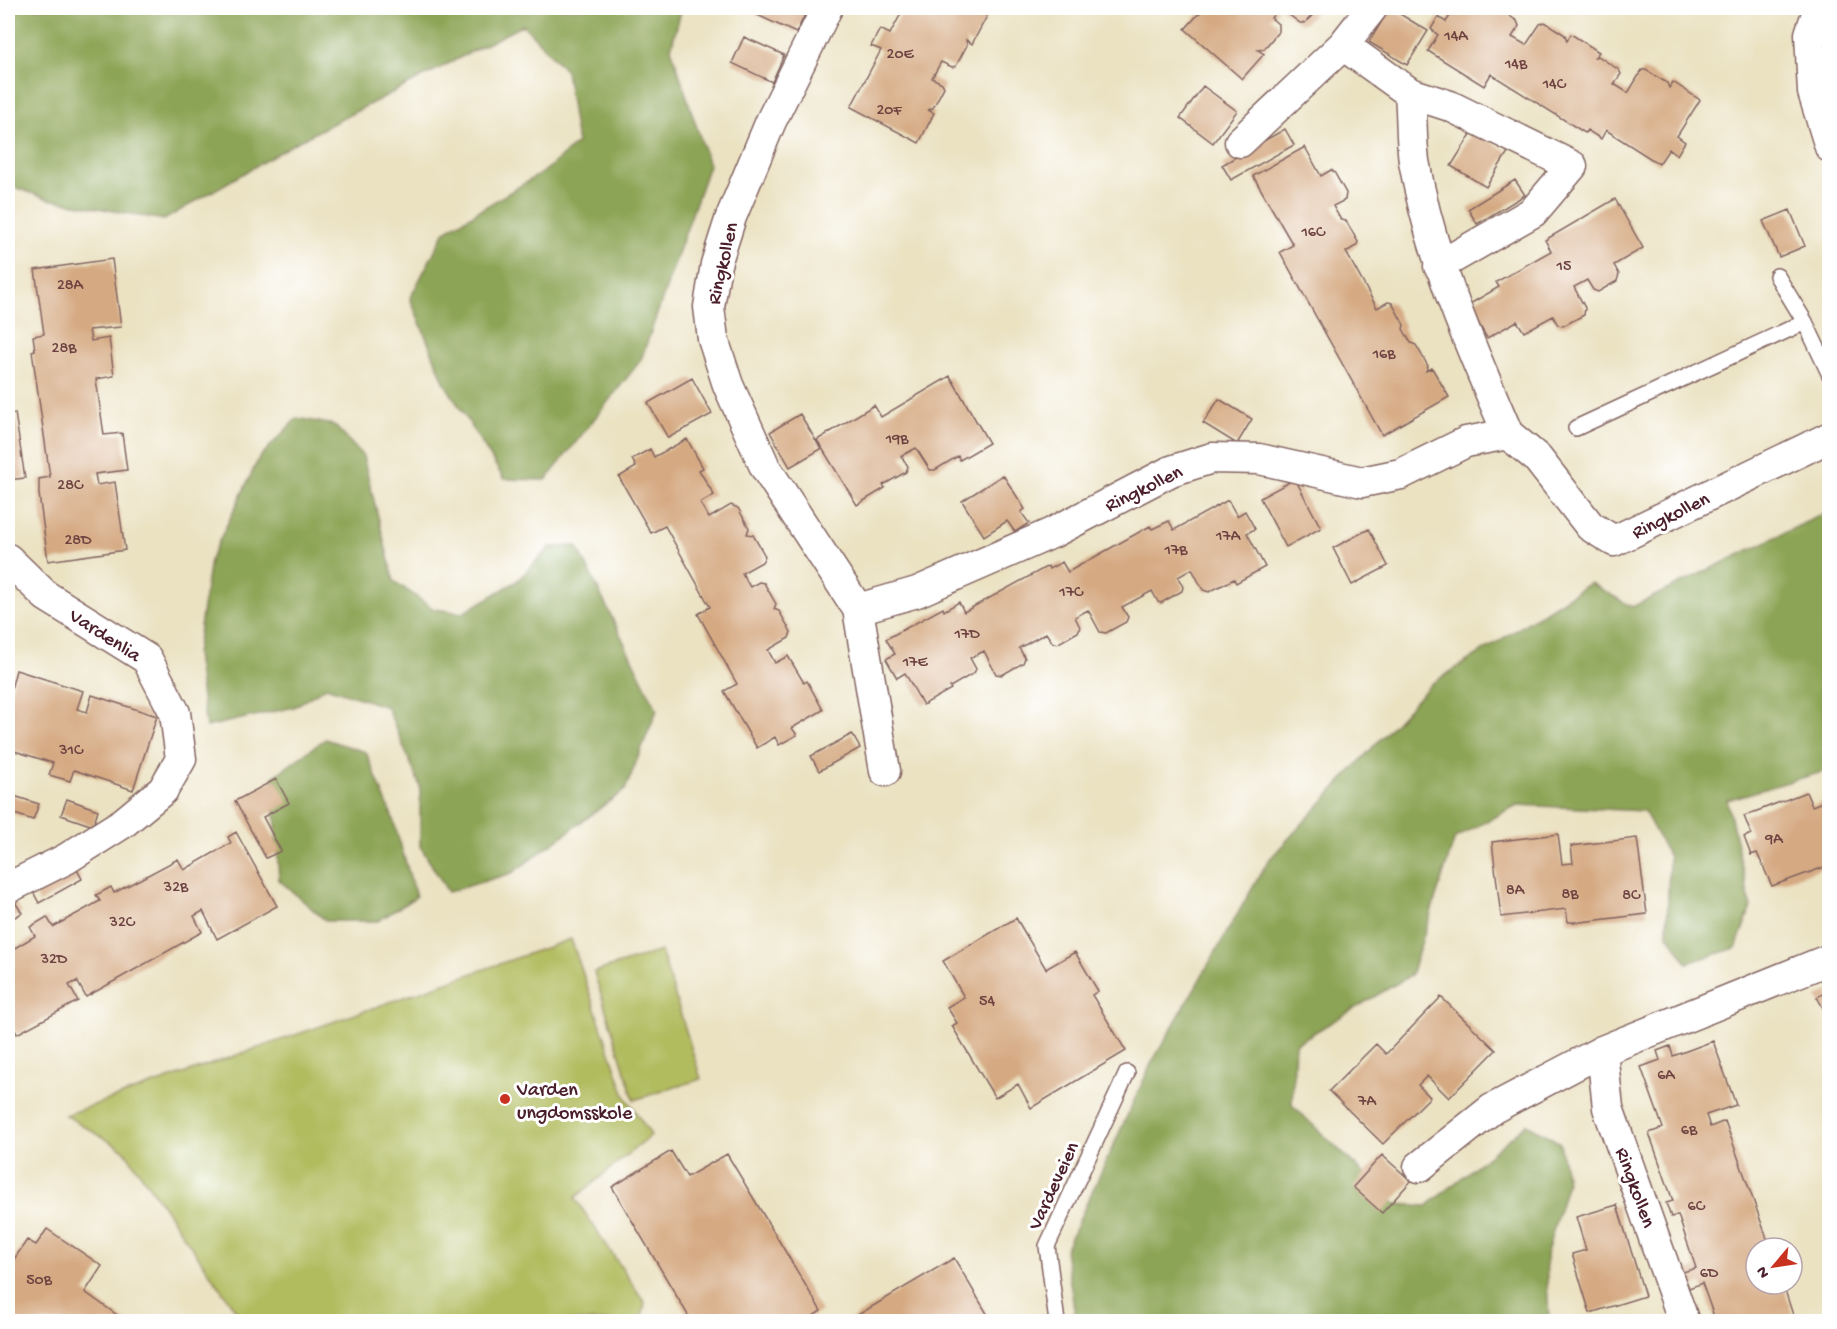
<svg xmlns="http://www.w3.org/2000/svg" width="1837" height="1329" viewBox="0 0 1837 1329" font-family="'Gochi Hand',sans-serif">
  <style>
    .green { fill: #b1bc5e; stroke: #7e6e44; stroke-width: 1.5 }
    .forest { fill: #8ca455; stroke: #6b6240; stroke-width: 1.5 }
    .building { fill: #d5aa83 }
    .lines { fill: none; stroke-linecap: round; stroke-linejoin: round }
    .service-casing { stroke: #826360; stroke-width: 18 }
    .minor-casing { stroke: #826360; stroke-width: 33 }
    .service { stroke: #fff; stroke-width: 15 }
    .minor { stroke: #fff; stroke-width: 30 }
    .poi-dot { fill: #c8321e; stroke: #fff; stroke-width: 2 }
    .labels { text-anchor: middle; stroke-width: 6; stroke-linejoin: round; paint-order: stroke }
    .number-label { font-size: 16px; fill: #6d4241 }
    .street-label { font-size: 20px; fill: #4a1f2b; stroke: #fff }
    .poi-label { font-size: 20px; fill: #4a1f2b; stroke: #fff; text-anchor: start }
  </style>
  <rect width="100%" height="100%" fill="#fff"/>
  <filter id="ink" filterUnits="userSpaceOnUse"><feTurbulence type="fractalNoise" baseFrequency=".0167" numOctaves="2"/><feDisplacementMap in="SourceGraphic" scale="12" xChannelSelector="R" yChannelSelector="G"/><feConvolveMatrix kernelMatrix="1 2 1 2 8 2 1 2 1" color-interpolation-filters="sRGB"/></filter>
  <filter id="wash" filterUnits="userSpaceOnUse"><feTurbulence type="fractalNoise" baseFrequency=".008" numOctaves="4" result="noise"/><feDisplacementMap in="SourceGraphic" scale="24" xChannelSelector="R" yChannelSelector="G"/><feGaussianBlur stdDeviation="1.35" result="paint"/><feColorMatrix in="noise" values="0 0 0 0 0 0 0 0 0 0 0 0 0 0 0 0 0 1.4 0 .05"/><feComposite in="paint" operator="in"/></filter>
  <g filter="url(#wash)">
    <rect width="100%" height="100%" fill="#ebe2c2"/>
    <path class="green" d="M571 939 625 1096 651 1135 575 1198 645 1303 641 1321H243L124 1150 65 1115Z
      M661 951 701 1079 634 1100 594 972Z"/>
    <path class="forest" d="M8 8H682L671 48 709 165 641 360 546 480 504 479 445 384 410 298 445 231 545 171 577 143 566 71 523 25 295 143 164 220 48 199 8 185Z
      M297 418 334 425 363 456 394 581 434 609 463 613 517 581 550 547 577 546 657 710 625 790 512 873 448 892 420 846V786L387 707 326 687 294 707 206 727 196 654 210 560 259 458Z
      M1829 511V770L1727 800 1751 907 1736 948 1687 963 1667 933 1669 857 1644 811 1517 805 1455 838 1411 975 1295 1044 1292 1105 1396 1204 1427 1206 1527 1124 1560 1143 1567 1182 1546 1256 1549 1321H1076L1065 1250 1151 1064 1268 861 1431 684 1590 583 1632 607Z
      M325 739 366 752 392 816 416 897 378 921H326L279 880 273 777Z"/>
    <g id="blocks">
      <path class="building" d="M758 8H808L796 33 755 14Z
        M904 8H988L986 11 980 12 987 16 972 44 966 40 967 45 956 66 952 67 941 62 932 78 942 83 944 87 933 108 928 110 934 113 919 143 851 107 881 50 871 46 880 29 890 34Z
        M1204 8H1279L1271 18 1278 24V32L1264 49 1258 50 1264 54 1242 79 1185 29Z
        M1280 8H1319L1305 23H1300Z
        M1390 8 1428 31 1407 65 1369 42Z
        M1455 8H1495L1493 10 1499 9 1517 21 1519 26 1512 37 1526 45 1540 24 1545 22 1565 35 1567 41 1571 34 1599 52 1595 57 1598 56 1619 70 1621 74 1614 84 1628 93 1642 70H1646L1667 83 1669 88 1673 82 1700 100 1677 136 1685 142 1677 155 1669 149 1659 164 1606 130 1601 139 1587 130 1585 133 1491 74 1484 86 1428 51 1438 35 1431 29 1438 17 1446 22Z
        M744 37 784 55 772 82 732 63Z
        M1203 86 1237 111 1213 143 1180 118Z
        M1285 129 1294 145 1231 180 1222 165Z
        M1473 131 1508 152 1486 187 1451 166Z
        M1305 147 1321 176 1331 170 1334 172 1346 193 1345 200 1333 206 1341 220 1346 221 1358 242 1356 246 1346 252 1377 308 1388 302 1392 303 1404 325 1403 329 1411 343 1416 345 1428 366 1426 371 1432 368 1449 397 1382 435 1280 252 1293 245 1253 176Z
        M1515 180 1525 195 1477 224 1468 209Z
        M1615 199 1643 248 1614 265 1619 274 1617 281 1598 292 1593 290 1587 280 1574 287 1585 308 1584 315 1563 326 1558 325 1553 316 1524 332 1517 321 1487 338 1468 305 1499 287 1496 282 1551 251 1545 240Z
        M1790 210 1805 246 1779 257 1763 221Z
        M112 259 121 327 89 330 91 341 109 338 114 376 96 379 104 435 122 433 127 470 95 474 97 485 115 482 125 550 48 561 39 494V479L50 477 32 351 35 350 33 336 44 334 35 270Z
        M950 376 989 443 960 460 958 456 935 470H930L916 448 901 456 908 466 906 472 883 485 885 488 857 505 817 440 874 405 881 417Z
        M692 378 712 414 668 438 648 403Z
        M1219 399 1252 419 1237 444 1203 423Z
        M15 413 25 478 8 480V415Z
        M800 414 821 449 790 467 770 432Z
        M687 439 703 468 699 470 714 495 700 503 709 518 731 505 738 508 749 528 747 534 753 535 765 556 762 562 742 573 750 587 759 582 764 583 776 604 774 609 779 611 791 632 789 638 768 650 775 663 788 656 804 683 807 681 823 710 792 728 797 735 779 745 775 737 757 748 724 691 737 684 698 614 710 607 665 526 651 533 619 477 636 467 632 459 650 449 654 457Z
        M1003 475 1025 509 1021 512 1029 523 1015 532 1007 521 984 536 962 501Z
        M1295 479 1321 528 1286 547 1260 498Z
        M1228 500 1237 516 1245 511 1255 529 1247 533 1265 567 1236 583 1234 579 1209 592 1203 590 1192 569 1178 577 1183 587 1182 591 1161 603 1158 602 1152 591 1122 607 1128 617 1126 622 1106 633 1100 632 1088 610 1075 617 1080 627 1078 632 1057 644 1052 642 1046 633 1019 648 1025 658 1023 663 1002 675 996 674 984 651 970 658 976 669 974 673 950 687 951 689 923 705 905 673 897 678 886 659 895 654 886 639 943 608 944 611 959 602 964 612 1048 566 1049 569 1062 562 1068 572 1150 526 1152 529 1169 521 1174 530Z
        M1369 529 1388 566 1352 585 1333 548Z
        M16 670 83 691 77 709 87 712 92 695 157 716 133 790 74 770 70 781 49 775 53 763 8 749V701Z
        M852 734 860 748 819 771 811 756Z
        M276 779 289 803 263 817 281 851 266 858 235 801Z
        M1806 792 1812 806 1830 799V847H1828L1830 865 1772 886 1757 853 1751 855 1744 837 1751 834 1744 816Z
        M8 794 39 804 33 820 8 812Z
        M67 799 98 810 93 826 61 815Z
        M236 832 277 906 217 939 203 911 194 916 202 932 86 997 77 981 69 985 78 1001 17 1034 8 1016V952L35 936 30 927 47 917 53 927 100 901 96 895 111 887 114 893 178 859 184 870 231 843 228 837Z
        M1558 834 1562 864 1573 863 1571 846 1637 838 1647 914 1581 922H1568L1566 909 1501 917 1492 842Z
        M74 864 82 879 39 903 31 888Z
        M13 899 22 913 8 921V902Z
        M1016 918 1046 969 1075 952 1098 991 1092 995 1126 1051 1031 1108 1018 1084 995 1098 952 1026 957 1023 947 1007 964 997 943 961Z
        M1830 990V1020L1817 997Z
        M1441 997 1496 1050 1449 1098 1427 1076 1418 1085 1430 1097 1383 1144 1329 1091 1376 1044 1386 1054Z
        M1713 1041 1736 1105 1706 1115 1710 1127 1725 1121 1769 1244 1753 1250 1756 1257V1284H1783L1794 1318 1784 1322H1716L1702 1283 1689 1288 1683 1272 1696 1268 1678 1215 1671 1217 1666 1203 1673 1201 1649 1133 1663 1128 1641 1067 1660 1060 1657 1051 1670 1046 1673 1056Z
        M671 1151 687 1177 727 1154 821 1311 804 1322H692L612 1187Z
        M1382 1155 1411 1181 1382 1213 1353 1187Z
        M1617 1205 1645 1296 1590 1313 1572 1254 1586 1250 1576 1217Z
        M47 1229 102 1266 85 1292 127 1322H8V1286L12 1279 8 1276V1268L27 1240 36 1245Z
        M954 1258 992 1322H846Z"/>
    </g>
  </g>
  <g filter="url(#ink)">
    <use href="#blocks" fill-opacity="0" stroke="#826360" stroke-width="1.5"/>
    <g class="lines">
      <g class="service-casing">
        <path id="service" d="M1777 276 1805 322 1830 375
          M1576 428 1805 322
          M1057 1322 1047 1246 1127 1073"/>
      </g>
      <g class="minor-casing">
        <path id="minor" d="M827 8 771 121 731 217 716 264 709 307 713 339 728 385 765 467 858 609 885 771
          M1372 8 1343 45 1410 93 1450 106 1572 166 1533 212 1439 266
          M1819 8 1810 34 1813 92 1830 147
          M1410 93C1412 115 1411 139 1414 161 1431 259 1470 345 1508 434
          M1240 142 1343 45
          M8 559 46 596 147 659 175 713 181 759 163 790 123 823 66 859 8 888
          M858 609 917 592 1052 533 1171 471 1212 458 1259 459 1362 482 1401 474 1466 442 1508 434 1537 458 1590 526 1614 541 1830 437
          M1602 1051 1608 1108 1684 1322
          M1419 1167 1492 1109 1602 1051 1830 959"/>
      </g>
      <use href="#service" class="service"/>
      <use href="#minor" class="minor"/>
    </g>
  </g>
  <circle class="poi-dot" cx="505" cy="1099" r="6"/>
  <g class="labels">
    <g class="number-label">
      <text x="1456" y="40">14A</text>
      <text x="900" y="58">20E</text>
      <text x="1516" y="68">14B</text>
      <text x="1554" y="88">14C</text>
      <text x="889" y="114">20F</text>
      <text x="1313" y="236">16C</text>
      <text x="1564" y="270">15</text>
      <text x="70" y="289">28A</text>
      <text x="64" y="352">28B</text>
      <text x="1384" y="358">16B</text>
      <text x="897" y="443">19B</text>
      <text x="70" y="489">28C</text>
      <text x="1228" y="540">17A</text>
      <text x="78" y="544">28D</text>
      <text x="1176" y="554">17B</text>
      <text x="1071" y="596">17C</text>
      <text x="967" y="638">17D</text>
      <text x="915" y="666">17E</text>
      <text x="71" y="754">31C</text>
      <text x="1774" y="843">9A</text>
      <text x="176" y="891">32B</text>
      <text x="1515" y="894">8A</text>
      <text x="1570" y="898">8B</text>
      <text x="1631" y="899">8C</text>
      <text x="122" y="926">32C</text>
      <text x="54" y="963">32D</text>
      <text x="987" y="1005">54</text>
      <text x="1666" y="1079">6A</text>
      <text x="1367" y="1105">7A</text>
      <text x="1689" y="1134">6B</text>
      <text x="1696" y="1210">6C</text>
      <text x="1709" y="1277">6D</text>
      <text x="39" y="1284">50B</text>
    </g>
    <g class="street-label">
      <text transform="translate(721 263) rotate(-77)" y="7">Ringkollen</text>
      <text transform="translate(1143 487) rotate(-26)" y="7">Ringkollen</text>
      <text transform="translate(1670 514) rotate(-26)" y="7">Ringkollen</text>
      <text transform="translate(106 634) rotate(33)" y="7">Vardenlia</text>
      <text transform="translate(1052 1185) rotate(-65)" y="7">Vardeveien</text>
      <text transform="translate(1637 1187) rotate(70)" y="7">Ringkollen</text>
    </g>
    <g class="poi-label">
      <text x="517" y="1095">Varden<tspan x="517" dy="23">ungdomsskole</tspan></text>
    </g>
  </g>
  <rect width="1837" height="1329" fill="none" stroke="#fff" stroke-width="30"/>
  <g transform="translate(1774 1266) rotate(241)"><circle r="28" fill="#ffffff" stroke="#b7a5aa" stroke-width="1.5"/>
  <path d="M0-4.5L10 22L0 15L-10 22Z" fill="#c8321e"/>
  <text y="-9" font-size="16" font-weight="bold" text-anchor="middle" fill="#4a1f2b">N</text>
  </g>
</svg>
